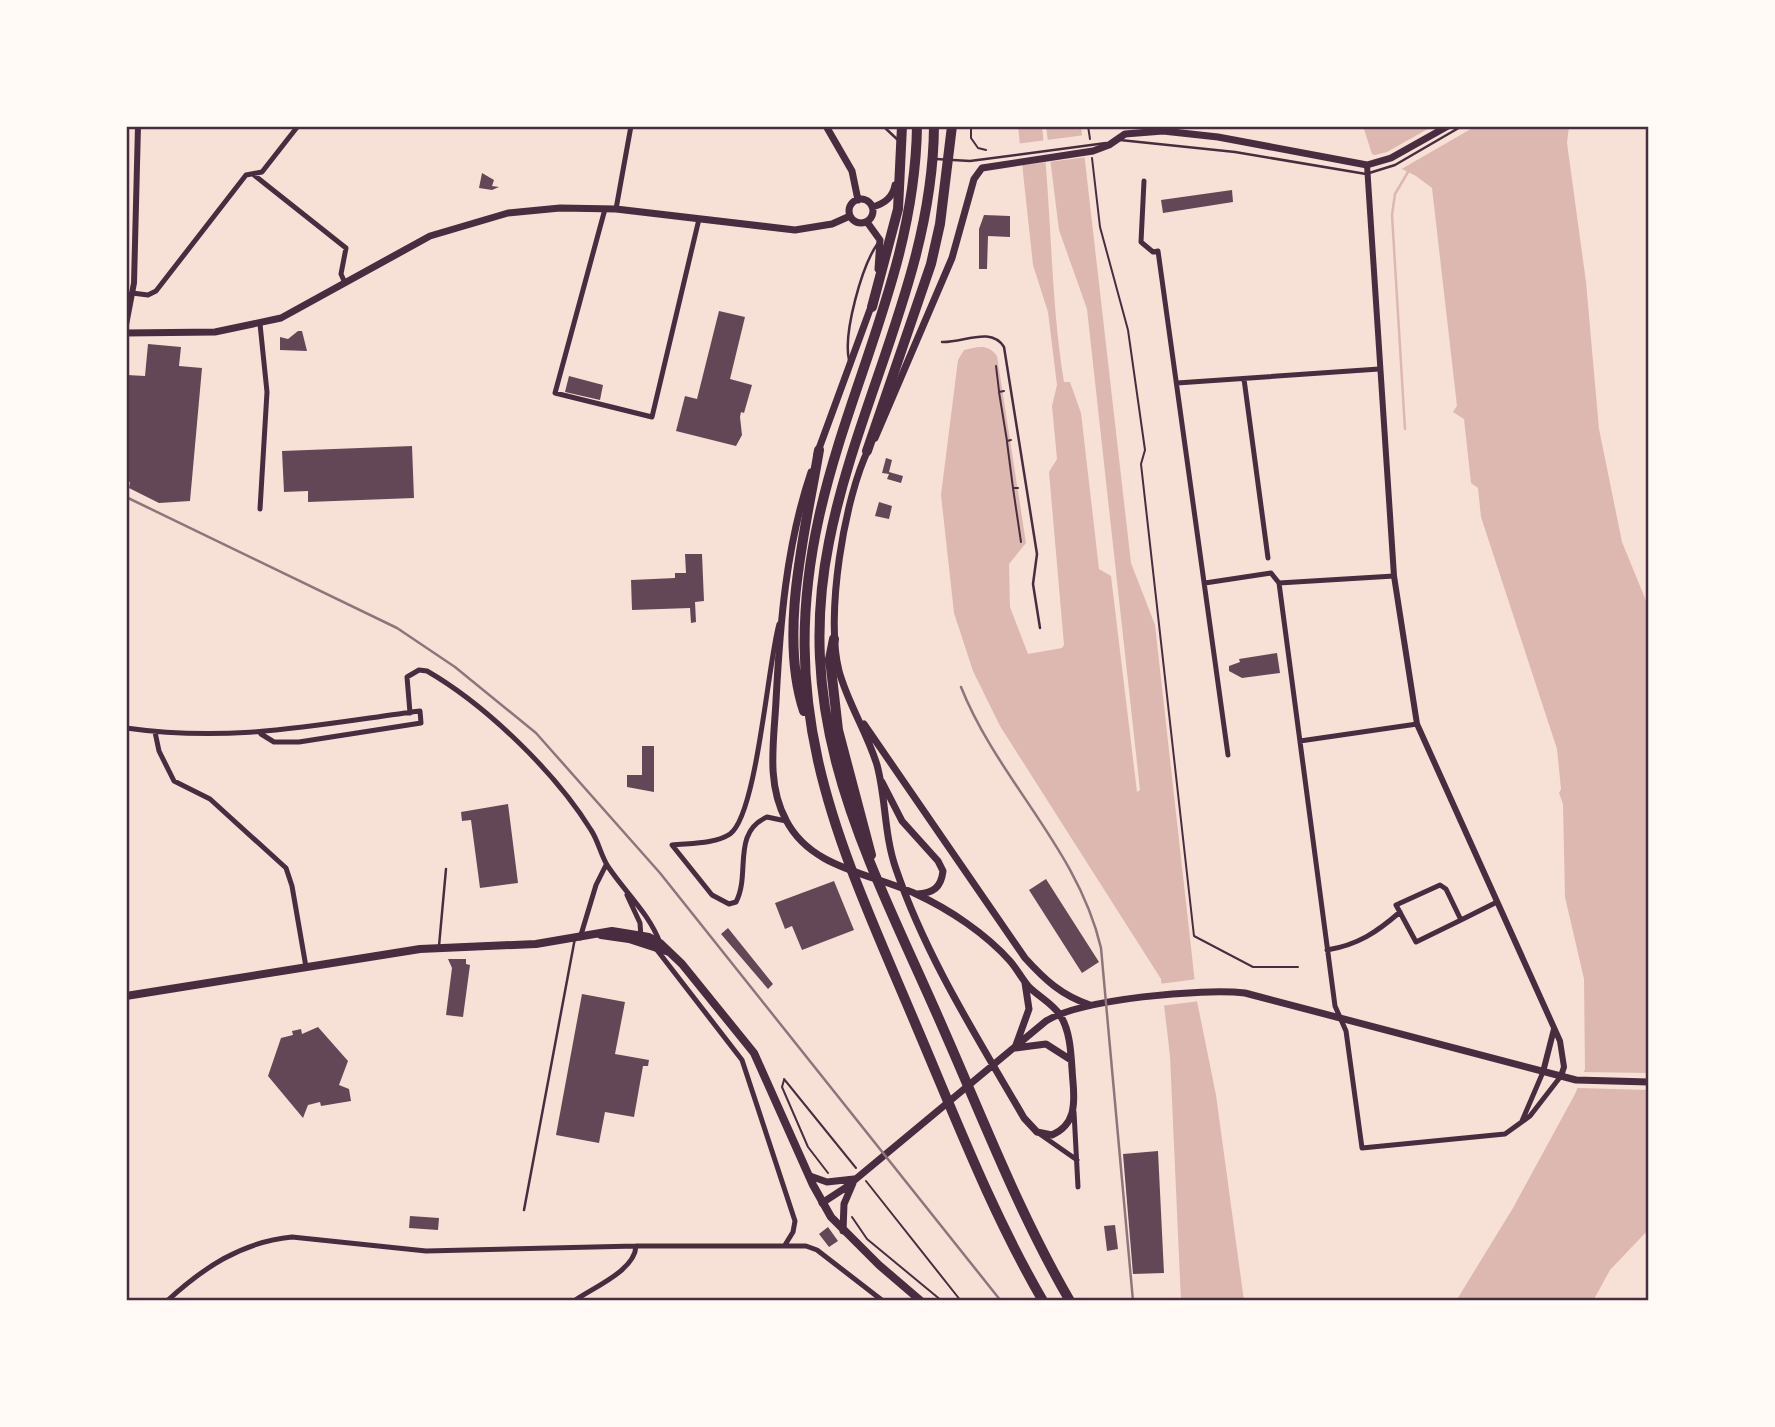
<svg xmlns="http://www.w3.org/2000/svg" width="1775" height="1427" viewBox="0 0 1775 1427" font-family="Quicksand,sans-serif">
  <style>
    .water { fill: #dcb8b0 }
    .pier { fill: #f7e1d7 }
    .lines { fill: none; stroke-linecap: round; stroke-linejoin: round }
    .stream { stroke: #dcb8b0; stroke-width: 2.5 }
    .building { fill: #644757 }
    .path { stroke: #4a2c40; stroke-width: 2 }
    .service { stroke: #4a2c40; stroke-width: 2.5 }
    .minor { stroke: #4a2c40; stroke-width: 5 }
    .tertiary { stroke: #4a2c40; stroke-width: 6 }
    .secondary { stroke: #4a2c40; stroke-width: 7 }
    .primary { stroke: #4a2c40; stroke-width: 8 }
    .motorway { stroke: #4a2c40; stroke-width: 10 }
    .rail { stroke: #8f747c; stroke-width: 2.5 }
    .neatline { fill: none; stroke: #4a2c40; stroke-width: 2.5 }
  </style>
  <rect width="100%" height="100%" fill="#f7e1d7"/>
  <path class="water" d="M1018 126H1042C1052 212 1050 297 1064 382H1070L1081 413 1099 569 1111 576 1137 792 1140 790 1087 309 1059 230 1046 126H1081L1131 563 1155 625 1197 1001 1216 1095 1244 1301H1181L1170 1056 1161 979 1000 726 973 671 954 613 941 495 958 360 964 350C977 347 988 343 997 356L1026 543 1009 564 1010 607 1028 654 1062 648 1064 645 1049 472 1057 459 1052 406 1057 385 1048 312 1033 265Z
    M1363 126H1569L1567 143 1586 282 1599 429 1622 542 1649 608V1229L1610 1270 1593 1301H1456L1513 1208 1575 1094 1585 1069 1584 979 1565 897 1563 804 1559 793 1561 789 1557 749 1481 517 1478 488 1471 483 1464 419 1453 412 1457 406 1432 188 1416 176 1372 154Z"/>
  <path class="pier" d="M1433 126H1476L1398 171 1372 158 1371 156 1387 152Z
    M1085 135 1087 157 1017 166 1016 144Z
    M1198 979 1200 1001 1160 1006 1159 984Z
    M1580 1072 1649 1073V1090L1577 1088Z"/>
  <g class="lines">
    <path class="stream" d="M1405 429 1392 215 1395 194 1408 172"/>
  </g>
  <path class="building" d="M482 173 494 180 492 186 499 187 492 190 479 188Z
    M1232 190 1233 202 1163 213 1161 200Z
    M984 215 1010 216V237L988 236 987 269H979V229Z
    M719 311 745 317 730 379 752 385 744 413 741 412 740 417 742 435 736 446 676 431 685 396 697 399Z
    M298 331H302L307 351 280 350V337L288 339Z
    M148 344 181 347 179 366 202 368 190 501 159 503 129 488 130 482 126 481 127 375 145 376Z
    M569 376 603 385 600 400 565 392Z
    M412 446 414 498 308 502V491L284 492 282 451Z
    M886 458 892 460 889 472 903 476 901 483 887 479 889 474 882 473Z
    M879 502 892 506 889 519 875 516Z
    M685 554H702L704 601 695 602 696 622 691 623 690 608 632 610 631 580 675 578V573H686Z
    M1277 653 1280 673 1242 678 1229 671V666L1240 662 1239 659Z
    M642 746H654V792L627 787V775H642Z
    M508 804 518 883 480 888 471 820 462 821 461 812Z
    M1046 879 1099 962 1082 973 1029 890Z
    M834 881 854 930 802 950 792 926 785 929 775 903Z
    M728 928 773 984 768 989 721 934Z
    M448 959H466V964L470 965 463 1017 446 1015 452 968Z
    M582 994 625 1002 615 1054 649 1060 648 1066H643L634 1117 605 1112 599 1143 556 1135Z
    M318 1027 348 1061 339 1085 349 1089 351 1101 321 1106 320 1102 308 1105 303 1118 268 1076 281 1038 293 1035 292 1031 301 1029 302 1034Z
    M1158 1151 1164 1273 1133 1274 1123 1154Z
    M410 1216 439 1218 438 1230 409 1228Z
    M1115 1225 1118 1249 1107 1251 1104 1226Z
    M828 1227 838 1241 829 1247 819 1234Z"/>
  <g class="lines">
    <path class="path" d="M971 126V138L978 148 986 150
      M1088 126 1090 139
      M1092 158 1100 227 1128 330 1145 450 1141 464 1194 936 1253 967H1298
      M996 366 999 391
      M1004 391 999 392 1007 441 1011 440
      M1007 442 1013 488H1018
      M1013 488 1021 542
      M784 1079 856 1168
      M784 1080 782 1087 808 1147 828 1173
      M866 1181 961 1301
      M852 1217 867 1239 942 1301"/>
    <path class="service" d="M883 126 899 141
      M1120 140 1235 152 1366 174 1395 165 1462 126
      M936 159 970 161 1106 143
      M942 342C963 343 991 326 1004 347L1037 554 1033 584 1040 628
      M849 360C843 333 862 265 878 243
      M439 946 446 869
      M524 1210 575 938"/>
    <path class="minor" d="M254 175 346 248 341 274 345 283
      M1144 181 1141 242 1153 252 1158 251 1228 755
      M605 209 555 393 652 417 699 219
      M616 209 631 126
      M132 293 148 295 156 291 246 175 262 172 298 126
      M260 324 267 392 260 509
      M1244 379 1268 558
      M1177 383 1379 369
      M1205 583 1271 573 1279 583 1335 1006 1346 1031 1362 1148 1505 1134 1530 1116 1561 1076
      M1279 583 1394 576
      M779 624C768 662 757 815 730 834 715 844 690 843 672 845L712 895 729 904 736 902C751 874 731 833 767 817L786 821
      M410 713 407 677 419 670 427 671C486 705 555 772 591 830 599 842 601 857 609 868 626 893 650 915 660 943
      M126 728C232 743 315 725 420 711L421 723 299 742H274L261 734
      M155 732 159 751 174 781 210 799 286 868 292 886 306 967
      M1300 741 1417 724
      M1440 885 1446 889 1461 920 1416 942 1396 905Z
      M627 895 640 923 641 938
      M1461 920 1497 902
      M580 938 596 885 606 865
      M657 950 742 1060 795 1221 793 1232 785 1245
      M1327 950C1358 945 1377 932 1400 912
      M1074 1112 1078 1187
      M1522 1121 1543 1072
      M1037 1132 1077 1160
      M167 1301C203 1268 241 1242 292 1237L426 1251 636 1246H806L817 1250 883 1301
      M574 1301C592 1288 635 1271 636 1246"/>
    <path class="tertiary" d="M1367 165 1394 576 1417 724 1560 1041 1564 1067 1561 1076
      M126 325 134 283 138 126
      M1543 1072 1554 1029"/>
    <path class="secondary" d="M826 126 852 171 858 200
      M849 211a12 12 0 1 1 24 0a12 12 0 1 1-24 0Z
      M872 207C884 204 893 197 895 185
      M867 222 880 240 878 269
      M126 333 215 332 281 318 430 236 508 213 560 208 616 209 795 230 832 224 850 216
      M875 438 952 258 974 179 982 168 1093 151 1109 145 1125 134 1163 131 1218 137 1367 165 1391 158 1448 126
      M817 454 872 304
      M811 472C786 546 780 624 776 701 774 741 766 783 786 820 811 869 871 873 916 894 949 909 986 934 1010 961 1017 969 1022 979 1029 987 1038 996 1053 1004 1060 1015 1072 1033 1071 1062 1073 1082 1075 1105 1075 1125 1052 1135L1037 1132 1024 1118C977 1037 926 957 896 869 884 835 886 798 877 765 867 732 848 704 839 671 825 617 844 498 869 448
      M864 724 1025 958C1045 980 1061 995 1090 1005
      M882 782 902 821 938 861 943 871C941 888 933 893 917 894
      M1016 1045 1029 1009 1025 983
      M1015 1048 1046 1044 1071 1060
      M810 1176 827 1182 854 1179
      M822 1203 845 1188 1046 1021C1081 999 1203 988 1245 993L1576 1080 1649 1082
      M843 1231 844 1204 853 1183"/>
    <path class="primary" d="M601 935 629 939 669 952
      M126 996 420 949 536 944 612 931 649 937 660 943 682 964 754 1053 813 1185 831 1217 879 1265 921 1301"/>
    <path class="motorway" d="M917 126C915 268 849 382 819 517 774 720 842 849 918 1030 957 1122 993 1215 1043 1301
      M934 126C933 273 857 400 829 542 791 732 874 868 946 1035 985 1124 1021 1217 1070 1301
      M872 307 898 209 902 126
      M867 451 931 264 940 224 952 126
      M834 639 830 659 838 730 871 855
      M804 711C778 632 806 529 819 450"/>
    <path class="rail" d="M126 497 397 628 455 667 536 733 660 873 1001 1301
      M961 687C998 780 1078 849 1101 948L1133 1301"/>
  </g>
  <rect width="1775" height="1427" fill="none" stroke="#fffaf5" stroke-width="256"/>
  <rect x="128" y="128" width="1519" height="1171" class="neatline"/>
</svg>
